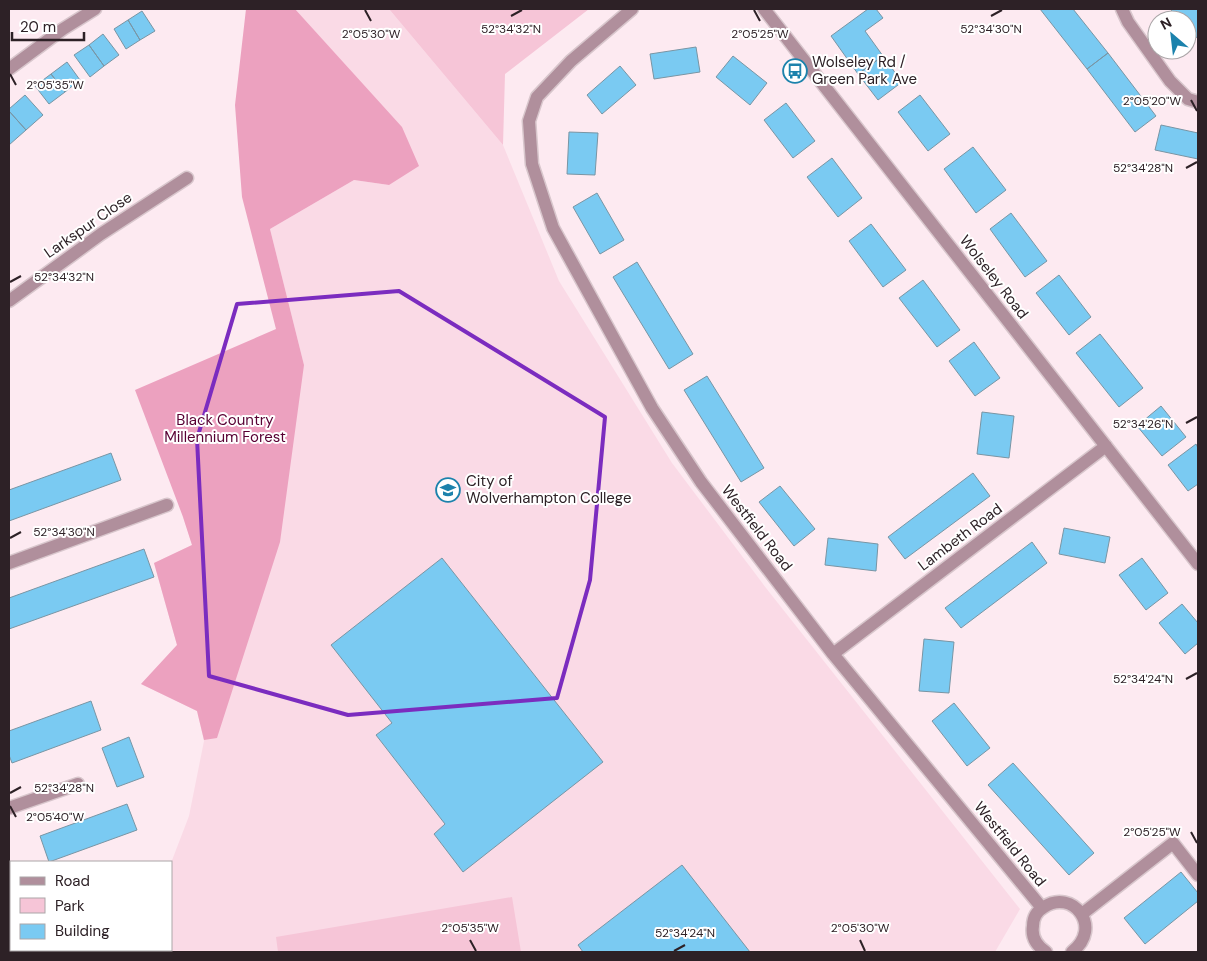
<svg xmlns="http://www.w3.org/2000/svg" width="1207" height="961" viewBox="0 0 1207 961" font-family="'DM Sans',sans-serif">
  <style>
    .built { fill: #fadae6 }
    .green { fill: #f6c5d7 }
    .forest { fill: #eca1bf }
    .building { fill: #7acaf2; stroke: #7995a4 }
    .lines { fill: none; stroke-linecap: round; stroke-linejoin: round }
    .minor-casing { stroke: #d8c6cc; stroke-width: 15 }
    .minor { stroke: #b08f9c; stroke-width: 12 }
    .marked { fill: none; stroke: #7b2cbf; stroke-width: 4; stroke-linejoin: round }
    .ticks { fill: none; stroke: #2d2126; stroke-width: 2 }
    .labels { text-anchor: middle; stroke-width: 4; stroke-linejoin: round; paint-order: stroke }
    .poi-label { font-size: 15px; fill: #2d2126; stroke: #fff; text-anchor: start }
    .street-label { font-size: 15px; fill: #2d2126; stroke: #fff }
    .park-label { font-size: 15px; fill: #580033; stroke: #fff }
    .ticks-label { font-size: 12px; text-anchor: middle; fill: #2d2126; stroke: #fff; stroke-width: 4; stroke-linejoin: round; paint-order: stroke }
  </style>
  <rect width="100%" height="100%" fill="#fdeaf1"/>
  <path class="built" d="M295 9H389L503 145 559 281 672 463 766 588 1020 909 995 952H121L120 950H171V863L189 816 204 741 197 711 141 684 177 645 154 563 192 545 183 517 304 365 270 229 354 180 389 185 401 127Z"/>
  <path class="green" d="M389 9H589L505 74 503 145Z
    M512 897 521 952H278L276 937Z"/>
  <path class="forest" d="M246 9H295L402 127 419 166 389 185 354 180 270 229 304 365 280 542 217 738 204 740 197 711 141 684 177 645 154 563 192 545 183 517 135 390 276 329 242 197 235 105Z"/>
  <path class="building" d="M868 9H876L883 18 865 31 883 56 858 74 831 36Z
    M1040 9H1073L1108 53 1087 69Z
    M1172 9H1198V39L1187 27V20H1181L1171 10Z
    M142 11 155 31 140 40 128 20Z
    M128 20 140 40 126 49 114 29Z
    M103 34 119 55 104 66 89 45Z
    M89 45 104 66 90 77 74 55Z
    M696 47 700 72 654 79 650 54Z
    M1108 53 1156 116 1135 132 1087 69Z
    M733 56 767 83 750 105 716 77Z
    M883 56 902 82 878 100 858 74Z
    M67 62 80 80 65 92 51 74Z
    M620 66 636 85 602 114 587 95Z
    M51 74 65 92 49 104 35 86Z
    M25 95 43 115 26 130 9 111V109Z
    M920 95 950 134 928 151 898 112Z
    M786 103 815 141 793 158 764 120Z
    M9 111 26 130 9 145Z
    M1161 125 1198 133V159L1155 150Z
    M569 132 598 133 595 175 567 174Z
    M973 147 1006 190 976 213 944 169Z
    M832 158 862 198 838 217 807 177Z
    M597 193 624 240 600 254 573 207Z
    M1011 213 1047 261 1025 277 990 229Z
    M871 224 906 270 883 287 849 241Z
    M637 262 693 354 669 369 613 277Z
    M1059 275 1091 317 1069 335 1036 293Z
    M923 280 960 330 937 347 899 298Z
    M1100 334 1143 388 1119 407 1076 353Z
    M974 342 1000 378 975 396 949 361Z
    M707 376 764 468 741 482 684 390Z
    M1161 406 1186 437 1162 456 1137 426Z
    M982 412 1014 416 1009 458 977 454Z
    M1196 444 1198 448V484L1188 491 1168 465Z
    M111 453 121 480 9 521V490Z
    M973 473 990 496 905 559 888 537Z
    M780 486 815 529 794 546 759 502Z
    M1064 528 1110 537 1105 563 1059 554Z
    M828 538 878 544 876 571 825 565Z
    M1032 542 1047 563 961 628 945 608Z
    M144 549 154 577 9 629V598Z
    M442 558 603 762 463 872 434 834 445 824 376 735 392 723 331 645Z
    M1142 558 1168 593 1146 610 1119 575Z
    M1182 604 1198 623V643L1185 654 1159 623Z
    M924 639 954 642 949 693 919 691Z
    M91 701 101 730 12 763 9 755V731Z
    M954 703 990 748 967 766 932 721Z
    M129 737 144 777 117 787 102 748Z
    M1013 763 1094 853 1069 875 988 785Z
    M127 804 137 830 49 862 40 836Z
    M682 865 750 952H583L578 945Z
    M1181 872 1198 893V901L1145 944 1124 918Z
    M9 916 11 923V950H21L22 952H9Z"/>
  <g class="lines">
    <g class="minor-casing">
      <path id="minor" d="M632 9 571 61 537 97 529 121 532 164 553 228 652 408 701 482 833 654 1042 908
        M764 9 1198 564
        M1122 9 1128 22 1170 81 1188 99 1198 102
        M9 69 63 29 95 9
        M9 301 101 234 187 178
        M9 563 167 505
        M833 654 1106 446
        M9 808 78 784
        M1082 914 1173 843 1198 875
        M1046 952C1037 946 1031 938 1033 926 1033 918 1037 911 1044 907 1072 888 1104 927 1072 952"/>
    </g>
    <use href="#minor" class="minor"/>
  </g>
  <path class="marked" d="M399 291 605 417 590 580 557 698 348 715 209 676 197 439 237 304Z"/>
  <path class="ticks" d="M365 10 371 21M754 10 760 21M511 16 522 10M991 16 1002 10M10 74 16 85M1191 100 1197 111M1186 168 1197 162M10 282 21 276M1186 423 1197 417M10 538 21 532M1186 679 1197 673M10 793 21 787M10 806 16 817M1191 832 1197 843M470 940 476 951M860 940 865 951M674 951 685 945"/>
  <defs>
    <g id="bus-ring" transform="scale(1.25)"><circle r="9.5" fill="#fff" stroke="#1c82ac" stroke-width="1.5"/><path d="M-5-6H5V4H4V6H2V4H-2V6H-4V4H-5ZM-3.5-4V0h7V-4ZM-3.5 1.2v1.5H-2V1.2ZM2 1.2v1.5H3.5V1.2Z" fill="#1c82ac"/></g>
    <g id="university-ring" transform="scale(1.25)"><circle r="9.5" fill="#fff" stroke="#1c82ac" stroke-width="1.5"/><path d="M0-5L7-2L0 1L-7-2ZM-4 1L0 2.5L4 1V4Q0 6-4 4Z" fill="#1c82ac"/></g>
  </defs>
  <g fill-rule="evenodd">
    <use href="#bus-ring" x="795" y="71"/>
    <use href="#university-ring" x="448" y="490"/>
  </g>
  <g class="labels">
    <g class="poi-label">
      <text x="812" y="67">Wolseley Rd /<tspan x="812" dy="17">Green Park Ave</tspan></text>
      <text x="466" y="486">City of<tspan x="466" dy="17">Wolverhampton College</tspan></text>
    </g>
    <g class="street-label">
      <text transform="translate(88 225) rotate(-35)" y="5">Larkspur Close</text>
      <text transform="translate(994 277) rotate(52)" y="5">Wolseley Road</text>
      <text transform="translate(757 528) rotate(52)" y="5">Westfield Road</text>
      <text transform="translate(960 537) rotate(-37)" y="5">Lambeth Road</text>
      <text transform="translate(1010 844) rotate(51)" y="5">Westfield Road</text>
    </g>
    <g class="park-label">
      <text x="225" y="425">Black Country<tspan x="225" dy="17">Millennium Forest</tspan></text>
    </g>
  </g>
  <g class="ticks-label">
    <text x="511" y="33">52°34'32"N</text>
    <text x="991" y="33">52°34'30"N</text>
    <text x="371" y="38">2°05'30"W</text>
    <text x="760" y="38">2°05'25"W</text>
    <text x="55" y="89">2°05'35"W</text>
    <text x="1152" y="105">2°05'20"W</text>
    <text x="1143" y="172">52°34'28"N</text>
    <text x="64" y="281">52°34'32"N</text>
    <text x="1143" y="428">52°34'26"N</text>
    <text x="64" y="536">52°34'30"N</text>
    <text x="1143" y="683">52°34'24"N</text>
    <text x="64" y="792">52°34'28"N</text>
    <text x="55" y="821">2°05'40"W</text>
    <text x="1152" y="836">2°05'25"W</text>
    <text x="470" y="932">2°05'35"W</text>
    <text x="860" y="932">2°05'30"W</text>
    <text x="685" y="937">52°34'24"N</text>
  </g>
  <rect width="1207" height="961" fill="none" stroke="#2d2126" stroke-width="20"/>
  <rect x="10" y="861" width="162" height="90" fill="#ffffff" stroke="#aba6a8"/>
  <rect x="20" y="877" width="25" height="8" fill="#b08f9c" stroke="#aba6a8"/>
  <text x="55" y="886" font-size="15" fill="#2d2126">Road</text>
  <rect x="20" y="898" width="25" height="15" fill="#f6c5d7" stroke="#aba6a8"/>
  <text x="55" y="911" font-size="15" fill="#2d2126">Park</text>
  <rect x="20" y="924" width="25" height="15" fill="#7acaf2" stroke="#aba6a8"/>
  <text x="55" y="936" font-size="15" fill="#2d2126">Building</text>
  <g transform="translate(1172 35) rotate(332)"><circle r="24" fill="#ffffff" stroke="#aba6a8"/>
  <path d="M0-4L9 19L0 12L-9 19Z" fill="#1c82ac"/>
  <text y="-8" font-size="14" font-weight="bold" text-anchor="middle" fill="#2d2126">N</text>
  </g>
  <path d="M12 32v8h72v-8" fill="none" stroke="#2d2126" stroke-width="2.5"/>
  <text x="20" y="32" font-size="15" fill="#2d2126" stroke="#ffffff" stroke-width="4" paint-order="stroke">20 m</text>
</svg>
